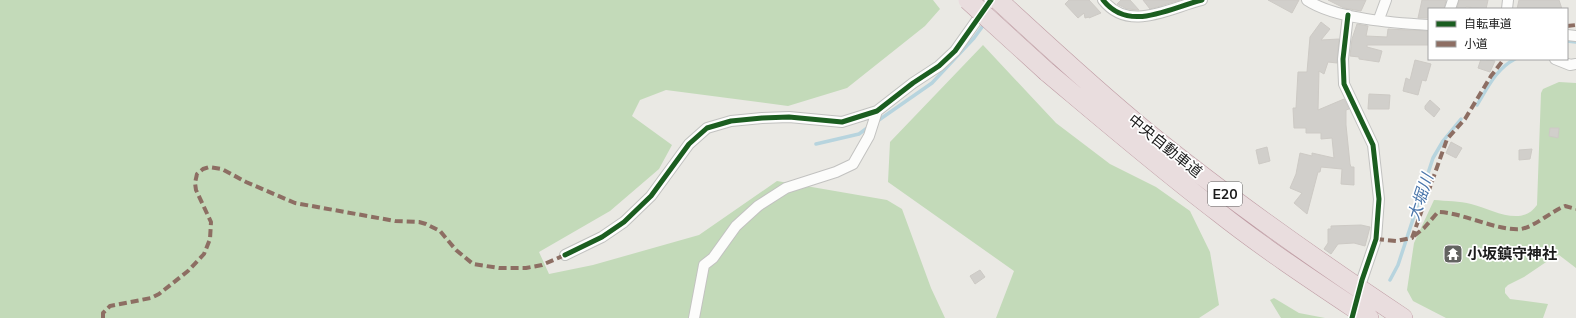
<svg xmlns="http://www.w3.org/2000/svg" width="1576" height="318" viewBox="0 0 1576 318" font-family="Mulish,'Noto Sans JP',sans-serif">
  <style>
    .forest { fill: #c3dab9 }
    .lines { fill: none; stroke-linecap: round; stroke-linejoin: round }
    .stream { stroke: #b7d4de; stroke-width: 3.5 }
    .building { fill: #d1cfcb; stroke: #cdcac5 }
    .minor-casing { stroke: #c2c2c0; stroke-width: 12 }
    .motorway-casing { stroke: #bf9ca4; stroke-width: 20 }
    .minor { stroke: #fcfcfb; stroke-width: 10 }
    .motorway { stroke: #e9ddde; stroke-width: 19 }
    .motorway-bridge-casing { stroke: #bf9ca4; stroke-width: 20; stroke-linecap: butt }
    .motorway-bridge { stroke: #e9ddde; stroke-width: 19 }
    .quiet { stroke: #8d6e63; stroke-width: 4; stroke-dasharray: 8 4; stroke-linecap: butt }
    .cycleway-casing { stroke: #fff; stroke-width: 8 }
    .cycleway { stroke: #1b5e20; stroke-width: 5 }
    .labels { text-anchor: middle; stroke-width: 3.5; stroke-linejoin: round; paint-order: stroke }
    .shield { fill: #fff; stroke: #5f5f5f; stroke-width: 1 }
    .shield-label { font-size: 14px; font-weight: bold; fill: #1b1b1b }
    .street-label { font-size: 15px; fill: #1b1b1b; stroke: #fff }
    .poi-label { font-size: 15px; font-weight: bold; fill: #1b1b1b; stroke: #fff; text-anchor: start }
    .water-label { font-size: 16px; font-style: italic; fill: #4975aa; stroke: #fff }
  </style>
  <rect width="100%" height="100%" fill="#eae9e4"/>
  <path class="forest" d="M0 0H933L940 9 925 26 847 88 788 106 666 90 640 100 632 116 672 145 659 169 610 211 539 252 549 274 593 265 699 235 777 181 887 200 902 209 931 288 945 318H0Z
    M983 45 1056 123 1110 164 1156 187 1190 211 1210 252 1219 305 1199 318H996L1014 271 888 182 890 142Z
    M1559 82 1576 83V268L1559 255 1555 256 1524 277 1508 285 1505 288V293L1510 299 1548 304 1543 318H1446L1413 301 1407 290 1414 243 1434 200C1446 201 1460 201 1471 204 1492 209 1521 228 1537 205L1541 93 1543 89Z
    M1274 298 1299 313 1325 318H1281L1270 300Z"/>
  <g class="lines">
    <path class="stream" d="M1567 41 1576 42
      M1477 105C1488 87 1496 69 1515 59
      M876 122 932 83 974 38 985 23
      M816 144 859 134 870 126
      M1390 280 1398 265 1433 158 1443 141 1461 119"/>
  </g>
  <path class="building" d="M1069 0H1089L1101 13 1089 18V17L1085 18 1084 13 1078 18 1065 4Z
    M1121 0H1130L1139 10 1127 9 1117 4Z
    M1143 0H1180L1150 9Z
    M1268 0H1299L1292 13Z
    M1328 0H1366L1361 11 1344 8Z
    M1422 0H1446L1444 9H1429V18H1418Z
    M1459 0H1488L1486 9 1466 7 1465 9H1457Z
    M1519 0H1559L1562 9H1517Z
    M1321 22 1330 29 1321 40 1339 39 1337 63 1328 62 1324 74 1319 71 1318 110 1344 99 1349 109 1346 110V125L1350 164 1351 167H1354V185L1341 184 1342 169 1321 167 1320 172H1318L1307 214 1294 203 1302 193 1290 188 1296 174 1300 153 1312 156V153L1334 158 1332 138 1321 139V133H1306V128H1294L1293 108H1296L1298 72H1307L1310 37Z
    M1357 24 1368 26 1366 36 1387 37 1388 29 1429 31V45H1367V47L1382 51 1379 62 1359 59V57L1350 56 1352 39Z
    M1481 59 1495 61 1490 72 1478 68Z
    M1415 60 1431 64 1426 81 1422 80 1418 95 1403 91 1406 78 1410 80Z
    M1369 94 1390 95 1389 109H1368Z
    M1430 100 1440 109 1434 117 1425 109V106Z
    M1550 128H1559L1558 138 1549 136Z
    M1451 142 1462 148 1456 158 1446 153Z
    M1267 147 1270 161 1259 164 1256 150Z
    M1532 149 1530 159 1519 160V150Z
    M1361 225 1370 227 1365 246 1354 243 1338 244 1331 254 1324 249 1328 243V229H1331V226Z
    M1450 244 1462 248 1454 265 1446 262 1448 256 1446 255Z
    M980 270 985 277 975 284 970 276Z"/>
  <g class="lines">
    <g class="minor-casing">
      <path id="minor" d="M1103 0C1129 33 1169 8 1202 0
        M1307 0C1335 19 1395 23 1429 25
        M1450 9 1453 0
        M1507 9 1508 0
        M1348 15 1343 59 1344 84 1373 145 1379 199 1376 239 1362 280
        M1379 19 1386 0
        M1567 35 1576 36
        M1555 59 1570 65 1576 64
        M565 255 602 237 624 222 651 196 689 144 707 128 731 121 762 118 789 117 842 122 877 111 913 83 939 66 955 51 991 0
        M694 318 704 265 713 258 736 226 758 206 786 188 836 172 853 164 869 136 877 111"/>
    </g>
    <g class="motorway-casing">
      <path id="motorway" d="M998 0C1046 44 1093 88 1143 129 1226 197 1313 258 1403 318
        M1047 72C1103 119 1159 167 1218 212 1266 250 1318 284 1369 318"/>
    </g>
    <use href="#minor" class="minor"/>
    <use href="#motorway" class="motorway"/>
    <g class="motorway-bridge-casing">
      <path id="motorway-bridge" d="M968 0 1047 72"/>
    </g>
    <use href="#motorway-bridge" class="motorway-bridge"/>
    <path class="quiet" d="M1567 26 1576 25
      M1414 236 1424 228 1438 212C1465 213 1496 231 1521 229 1534 227 1552 211 1565 206L1576 209
      M1376 239 1396 241 1412 238 1447 139 1465 119 1491 76 1504 59
      M103 318V313L110 306 151 298 159 294 188 271 204 254 210 239 211 222 196 190 195 183 197 174 203 169 209 167 222 169 246 182 295 203 395 221 419 222 426 224 440 231 456 250 473 264 499 268H526L542 265 565 255"/>
    <g class="cycleway-casing">
      <path id="cycleway" d="M1103 0C1129 33 1169 8 1202 0
        M1348 15 1343 59 1344 84 1373 145 1379 199 1376 239 1362 280 1352 318
        M565 255 602 237 624 222 651 196 689 144 707 128 731 121 762 118 789 117 842 122 877 111 913 83 939 66 955 51 991 0"/>
    </g>
    <use href="#cycleway" class="cycleway"/>
  </g>
  <defs>
    <g id="temple-square" transform="scale(1)"><rect x="-9" y="-9" width="18" height="18" rx="4" fill="#636361" stroke="#fff"/><path d="M0-6L5-2H3V0L6.5 2.5H4V6H1.5V3h-3V6H-4V2.5H-6.5L-3 0V-2H-5Z" fill="#fff"/></g>
  </defs>
  <g fill-rule="evenodd">
    <use href="#temple-square" x="1453" y="254"/>
  </g>
  <g class="labels">
    <rect class="shield" x="1208" y="182" width="34" height="24" rx="3"/>
    <g class="shield-label">
      <text x="1225" y="199">E20</text>
    </g>
    <g class="street-label">
      <text transform="translate(1165 146) rotate(39)" y="5">中央自動車道</text>
    </g>
    <g class="poi-label">
      <text x="1467" y="259">小坂鎮守神社</text>
    </g>
    <g class="water-label">
      <text transform="translate(1420 197) rotate(-72)" y="6">大堀川</text>
    </g>
  </g>
  <rect x="1428" y="8" width="140" height="52" fill="#ffffff" stroke="#a4a4a4"/>
  <rect x="1436" y="21" width="20" height="6" fill="#1b5e20" stroke="#a4a4a4"/>
  <text x="1464" y="28" font-size="12" fill="#1b1b1b">自転車道</text>
  <rect x="1436" y="41" width="20" height="6" fill="#8d6e63" stroke="#a4a4a4"/>
  <text x="1464" y="48" font-size="12" fill="#1b1b1b">小道</text>
</svg>
